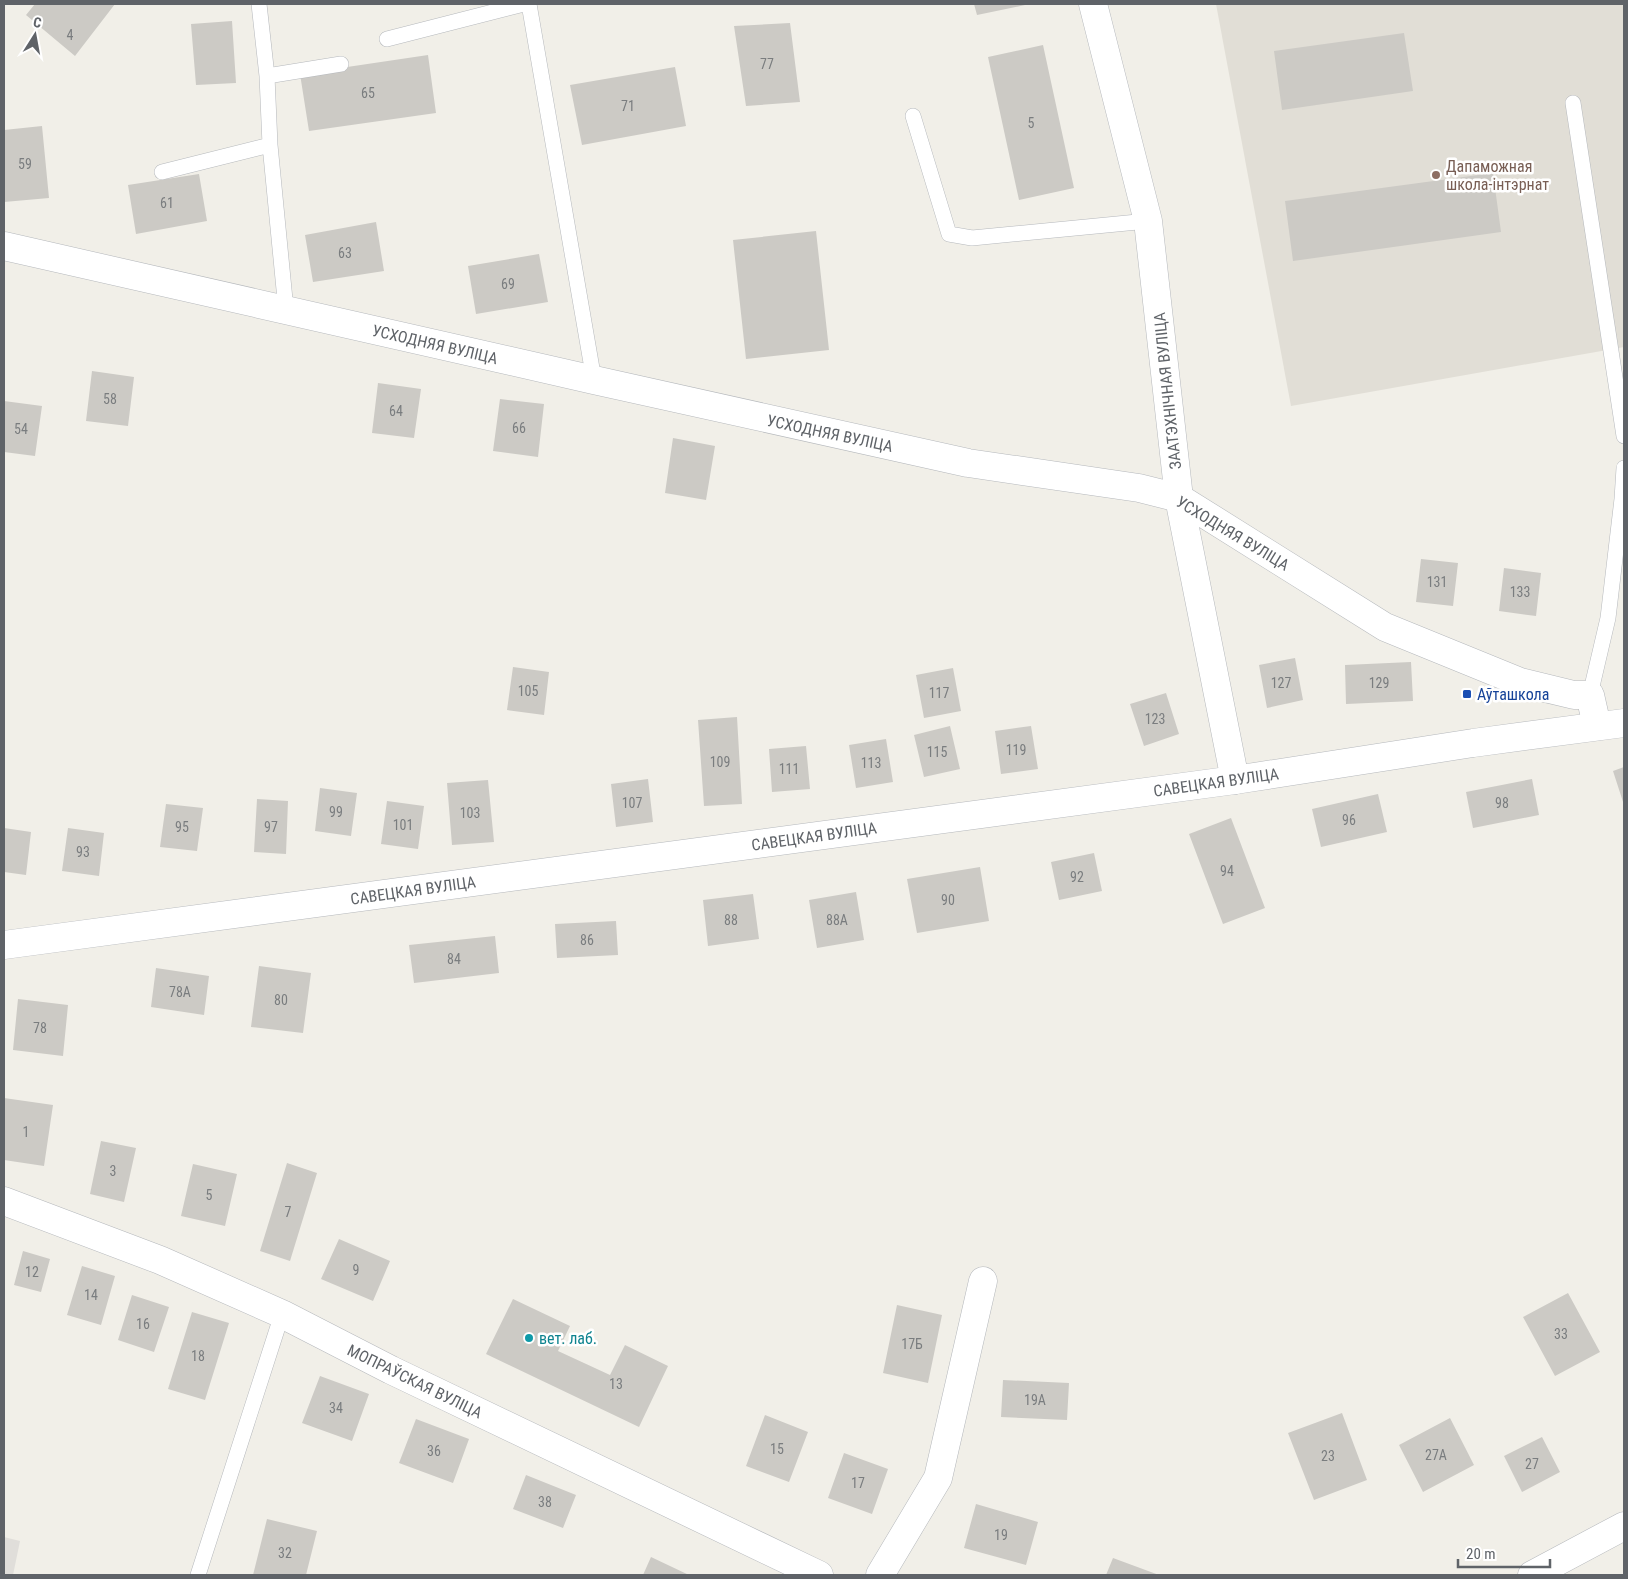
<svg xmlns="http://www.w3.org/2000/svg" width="1628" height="1579" viewBox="0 0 1628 1579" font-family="'Roboto Condensed',sans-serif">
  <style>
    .industrial { fill: #e0deda }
    .education { fill: #e1ded6 }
    .building { fill: #cccac5 }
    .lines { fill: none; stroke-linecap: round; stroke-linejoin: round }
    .service-casing { stroke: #b5b8bc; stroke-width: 16 }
    .minor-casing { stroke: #b5b8bc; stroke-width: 29 }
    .tertiary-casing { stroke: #b5b8bc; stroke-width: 29 }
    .service { stroke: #fff; stroke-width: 15 }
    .minor { stroke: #fff; stroke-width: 28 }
    .tertiary { stroke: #fff; stroke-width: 28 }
    .education-dot { fill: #8d6e63; stroke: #fff; stroke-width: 2 }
    .transit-dot { fill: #1a4fb4; stroke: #fff; stroke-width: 2 }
    .culture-dot { fill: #0f9aa8; stroke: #fff; stroke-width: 2 }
    .labels { text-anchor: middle; stroke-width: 5; stroke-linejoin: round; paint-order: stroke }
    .number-label { font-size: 14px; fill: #7a7d7f }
    .education-label { font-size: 16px; fill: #785e54; stroke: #fff; text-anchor: start }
    .street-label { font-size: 16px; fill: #5f6368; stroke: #fff }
    .transit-label { font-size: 16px; fill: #164399; stroke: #fff; text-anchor: start }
    .culture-label { font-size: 16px; fill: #0d838f; stroke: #fff; text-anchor: start }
  </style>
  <rect width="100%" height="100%" fill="#f1efe8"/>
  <path class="industrial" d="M4 1537 20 1541 13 1575H4Z"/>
  <path class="education" d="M1216 4H1624V347L1291 406Z"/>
  <path class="building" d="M35 4H115L75 56 26 15Z
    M974 4H1025V5L977 15Z
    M232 21 236 83 196 85 191 24Z
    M790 23 800 102 746 106 734 26Z
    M1404 33 1413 91 1282 110 1274 51Z
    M1043 45 1074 188 1019 200 988 57Z
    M428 55 436 113 309 131 300 74Z
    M675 67 686 126 582 145 570 85Z
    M42 126 49 198 4 202V130Z
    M1493 173 1501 232 1293 261 1285 201Z
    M199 174 207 221 136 234 128 185Z
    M376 222 384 271 313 282 305 235Z
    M816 231 829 350 746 359 733 240Z
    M539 254 548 302 476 314 468 266Z
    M92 371 134 377 128 426 86 421Z
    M378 383 421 389 414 438 372 433Z
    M500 399 544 404 538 457 493 451Z
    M4 401 42 406 35 456 4 452Z
    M673 438 715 446 706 500 665 493Z
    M1421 559 1458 563 1453 606 1416 602Z
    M1504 568 1541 573 1536 616 1499 611Z
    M1295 658 1303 700 1267 708 1259 665Z
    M1411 662 1413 701 1346 704 1345 665Z
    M513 667 549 672 544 715 507 710Z
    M953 668 961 711 924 718 916 675Z
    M1166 693 1179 734 1144 746 1130 704Z
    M737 717 742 804 704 806 698 720Z
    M950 726 960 769 924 777 914 735Z
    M1031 726 1038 769 1001 774 995 731Z
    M886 739 893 782 856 788 849 745Z
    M806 746 810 789 772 792 769 749Z
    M1624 767V805L1613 771Z
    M648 779 653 822 616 827 611 784Z
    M1532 779 1539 815 1473 828 1466 792Z
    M488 780 494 842 452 845 447 783Z
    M320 788 357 793 351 836 315 831Z
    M1378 794 1387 832 1321 847 1312 809Z
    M257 799 288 801 286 854 254 852Z
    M387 801 424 806 418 849 381 844Z
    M166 804 203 808 197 851 160 847Z
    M1231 818 1265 908 1223 924 1189 834Z
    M4 828 31 832 26 875 4 872Z
    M68 828 104 833 99 876 62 871Z
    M1094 853 1102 891 1059 900 1051 862Z
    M980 867 989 921 917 933 907 879Z
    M856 892 864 940 817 948 809 900Z
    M753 894 759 939 708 946 703 900Z
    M616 921 618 955 557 958 555 924Z
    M495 936 499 973 414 983 409 945Z
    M259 966 311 973 303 1033 251 1027Z
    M156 968 209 976 204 1015 151 1007Z
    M18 999 68 1005 63 1056 13 1050Z
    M4 1098 53 1105 44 1166 4 1160Z
    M101 1141 136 1148 124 1202 90 1194Z
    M287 1163 317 1173 290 1261 260 1251Z
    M193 1164 237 1174 225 1226 181 1216Z
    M339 1239 390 1261 373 1301 321 1279Z
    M23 1251 50 1259 41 1292 14 1285Z
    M82 1266 115 1276 101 1325 67 1315Z
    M1568 1293 1600 1352 1555 1376 1523 1317Z
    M132 1295 169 1307 154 1352 118 1340Z
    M513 1299 570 1326 558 1351 610 1375 625 1345 668 1366 639 1427 486 1354Z
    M897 1305 942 1315 928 1383 883 1373Z
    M192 1312 229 1323 205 1400 168 1389Z
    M320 1376 369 1394 352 1441 302 1423Z
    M1003 1380 1069 1383 1067 1420 1001 1417Z
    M1342 1413 1367 1480 1314 1500 1288 1433Z
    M765 1415 808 1432 789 1482 746 1466Z
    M1450 1418 1474 1465 1423 1492 1399 1445Z
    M416 1419 469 1439 453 1483 399 1463Z
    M1542 1437 1560 1472 1522 1492 1504 1456Z
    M844 1453 888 1469 872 1514 828 1498Z
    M526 1475 576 1495 563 1528 513 1509Z
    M976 1504 1038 1522 1026 1565 964 1548Z
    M267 1519 317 1531 306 1575H253Z
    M651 1557 689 1575H643Z
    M1113 1558 1159 1575H1106Z"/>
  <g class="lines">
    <g class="service-casing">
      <path id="service" d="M259 4 267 76 270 145 286 310
        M529 4 594 380
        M387 39 524 4
        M267 76 341 64
        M1573 103 1624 436
        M913 116 949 234 972 238 1148 221
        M162 172 270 145
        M1590 695 1608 618 1622 499 1624 468
        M198 1575 282 1314"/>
    </g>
    <g class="minor-casing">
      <path id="minor" d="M1093 4 1148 221 1179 498 1235 780
        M4 246 594 380 968 463 1139 488 1179 498 1385 627 1520 682 1574 695H1590L1597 726
        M4 1201 160 1260 282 1314 391 1370 819 1575
        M880 1575 938 1478 983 1281
        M1532 1575 1624 1526"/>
    </g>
    <g class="tertiary-casing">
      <path id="tertiary" d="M4 945 1235 780 1473 743 1624 723"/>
    </g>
    <use href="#service" class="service"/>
    <use href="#minor" class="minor"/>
    <use href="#tertiary" class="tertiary"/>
  </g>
  <circle class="education-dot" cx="1436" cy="175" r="5"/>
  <rect class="transit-dot" x="1462" y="689" width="10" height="10" rx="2.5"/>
  <circle class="culture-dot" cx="529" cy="1338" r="5"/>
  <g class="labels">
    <g class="number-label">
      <text x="70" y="40">4</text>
      <text x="767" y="69">77</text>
      <text x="368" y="98">65</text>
      <text x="628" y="111">71</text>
      <text x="1031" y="128">5</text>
      <text x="25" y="169">59</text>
      <text x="167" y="208">61</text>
      <text x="345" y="258">63</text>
      <text x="508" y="289">69</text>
      <text x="110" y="404">58</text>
      <text x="396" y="416">64</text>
      <text x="519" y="433">66</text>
      <text x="21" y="434">54</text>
      <text x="1437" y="587">131</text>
      <text x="1520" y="597">133</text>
      <text x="1281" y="688">127</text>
      <text x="1379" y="688">129</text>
      <text x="528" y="696">105</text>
      <text x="939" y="698">117</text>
      <text x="1155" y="724">123</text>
      <text x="1016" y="755">119</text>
      <text x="937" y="757">115</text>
      <text x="720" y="767">109</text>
      <text x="871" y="768">113</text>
      <text x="789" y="774">111</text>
      <text x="632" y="808">107</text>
      <text x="1502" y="808">98</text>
      <text x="336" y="817">99</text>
      <text x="470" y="818">103</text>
      <text x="1349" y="825">96</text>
      <text x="403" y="830">101</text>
      <text x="182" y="832">95</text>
      <text x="271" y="832">97</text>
      <text x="83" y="857">93</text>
      <text x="1227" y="876">94</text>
      <text x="1077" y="882">92</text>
      <text x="948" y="905">90</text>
      <text x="731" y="925">88</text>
      <text x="837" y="925">88А</text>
      <text x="587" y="945">86</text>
      <text x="454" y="964">84</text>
      <text x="180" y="997">78А</text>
      <text x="281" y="1005">80</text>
      <text x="40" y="1033">78</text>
      <text x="26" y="1137">1</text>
      <text x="113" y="1176">3</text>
      <text x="209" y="1200">5</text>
      <text x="288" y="1217">7</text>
      <text x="356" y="1275">9</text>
      <text x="32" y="1277">12</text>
      <text x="91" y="1300">14</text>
      <text x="143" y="1329">16</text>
      <text x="1561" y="1339">33</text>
      <text x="912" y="1349">17Б</text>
      <text x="198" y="1361">18</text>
      <text x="616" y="1389">13</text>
      <text x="1035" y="1405">19А</text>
      <text x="336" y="1413">34</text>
      <text x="777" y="1454">15</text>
      <text x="434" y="1456">36</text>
      <text x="1436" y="1460">27А</text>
      <text x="1328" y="1461">23</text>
      <text x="1532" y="1469">27</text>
      <text x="858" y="1488">17</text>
      <text x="545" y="1507">38</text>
      <text x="1001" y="1540">19</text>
      <text x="285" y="1558">32</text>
    </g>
    <g class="education-label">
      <text x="1446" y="172">Дапаможная<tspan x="1446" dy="18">школа-інтэрнат</tspan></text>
    </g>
    <g class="street-label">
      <text transform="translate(435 344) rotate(13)" y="6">УСХОДНЯЯ ВУЛІЦА</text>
      <text transform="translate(1167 391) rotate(-96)" y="6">ЗААТЭХНІЧНАЯ ВУЛІЦА</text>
      <text transform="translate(830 433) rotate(12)" y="6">УСХОДНЯЯ ВУЛІЦА</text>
      <text transform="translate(1233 533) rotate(31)" y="6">УСХОДНЯЯ ВУЛІЦА</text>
      <text transform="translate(1216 782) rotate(-8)" y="6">САВЕЦКАЯ ВУЛІЦА</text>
      <text transform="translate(814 836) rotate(-8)" y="6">САВЕЦКАЯ ВУЛІЦА</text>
      <text transform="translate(413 890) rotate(-8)" y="6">САВЕЦКАЯ ВУЛІЦА</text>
      <text transform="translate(415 1381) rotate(26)" y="6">МОПРАЎСКАЯ ВУЛІЦА</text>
    </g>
    <g class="transit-label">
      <text x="1477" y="700">Аўташкола</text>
    </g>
    <g class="culture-label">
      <text x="539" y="1344">вет. лаб.</text>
    </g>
  </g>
  <rect width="1628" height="1579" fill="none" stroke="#5f6368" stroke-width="10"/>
  <g transform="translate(35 35) rotate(11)" stroke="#ffffff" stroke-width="4" paint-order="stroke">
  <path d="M0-4L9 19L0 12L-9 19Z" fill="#5f6368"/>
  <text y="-8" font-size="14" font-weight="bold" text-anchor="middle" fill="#5f6368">С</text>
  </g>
  <path d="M1458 1559v8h92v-8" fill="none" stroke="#5f6368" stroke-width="2.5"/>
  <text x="1466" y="1559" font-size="15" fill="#5f6368" stroke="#ffffff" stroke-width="4" paint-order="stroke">20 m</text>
</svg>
